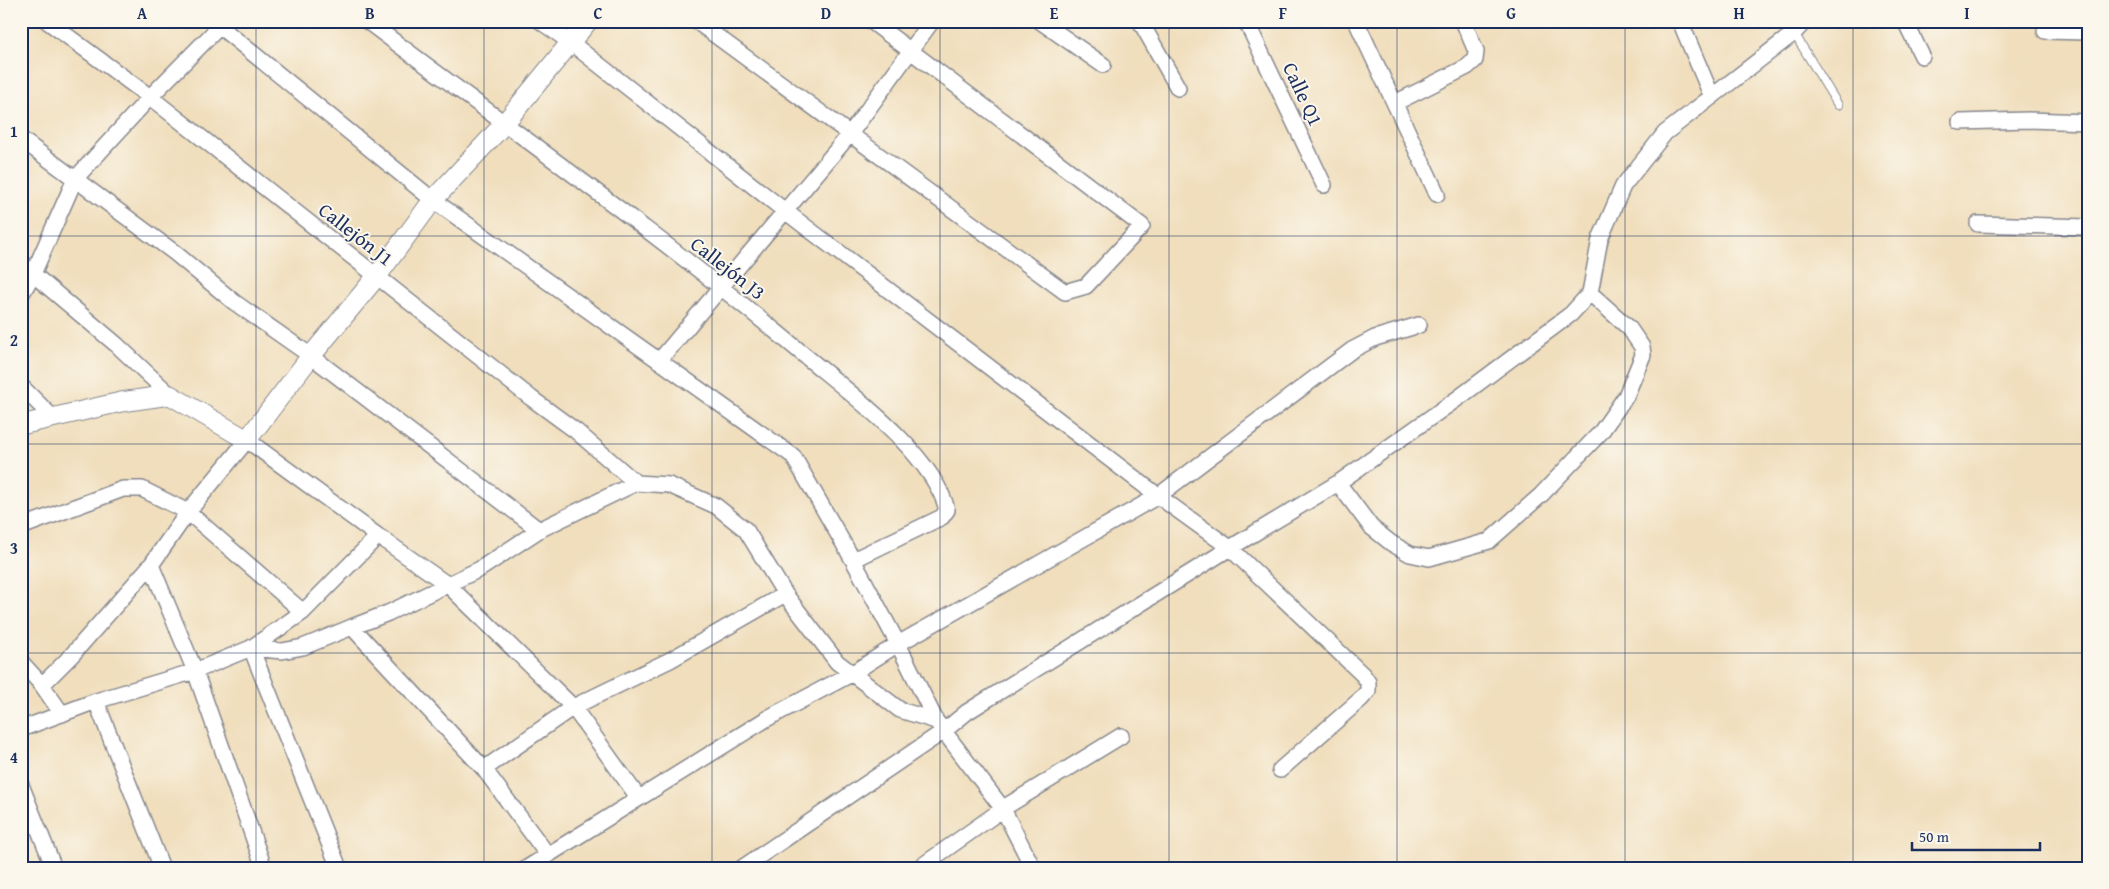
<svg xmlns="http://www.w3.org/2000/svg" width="2109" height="889" viewBox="0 0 2109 889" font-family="'Gentium Book Plus',serif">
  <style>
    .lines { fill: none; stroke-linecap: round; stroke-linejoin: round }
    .service-casing { stroke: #86868d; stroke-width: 10 }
    .minor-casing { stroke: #86868d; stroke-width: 18 }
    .tertiary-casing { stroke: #86868d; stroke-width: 21 }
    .service { stroke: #fff; stroke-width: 8 }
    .minor { stroke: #fff; stroke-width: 15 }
    .tertiary { stroke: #fff; stroke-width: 19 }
    .grid { fill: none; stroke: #1b2f5e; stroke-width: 1; stroke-opacity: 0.55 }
    .labels { text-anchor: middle; stroke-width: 4; stroke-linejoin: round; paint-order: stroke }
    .street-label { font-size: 20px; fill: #1b2f5e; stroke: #fbf7ec }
    .neatline { fill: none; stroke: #1b2f5e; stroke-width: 2 }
    .grid-label { font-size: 16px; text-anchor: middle; font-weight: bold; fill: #1b2f5e }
  </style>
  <rect width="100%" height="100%" fill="#fbf7ec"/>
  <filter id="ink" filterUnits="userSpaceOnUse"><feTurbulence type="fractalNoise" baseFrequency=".02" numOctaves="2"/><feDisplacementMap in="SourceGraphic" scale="10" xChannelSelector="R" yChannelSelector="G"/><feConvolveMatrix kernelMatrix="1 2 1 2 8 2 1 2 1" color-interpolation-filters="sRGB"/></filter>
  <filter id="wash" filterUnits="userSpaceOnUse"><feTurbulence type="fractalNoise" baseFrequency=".0096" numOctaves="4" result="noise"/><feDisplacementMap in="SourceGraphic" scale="20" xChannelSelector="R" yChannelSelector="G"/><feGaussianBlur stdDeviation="1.12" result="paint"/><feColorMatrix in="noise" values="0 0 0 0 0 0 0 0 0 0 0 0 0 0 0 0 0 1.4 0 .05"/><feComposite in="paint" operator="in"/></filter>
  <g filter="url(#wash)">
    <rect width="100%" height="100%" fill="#f0debc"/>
  </g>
  <g filter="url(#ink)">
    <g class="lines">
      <g class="service-casing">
        <path id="service" d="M1794 33 1838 105"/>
      </g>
      <g class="minor-casing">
        <path id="minor" d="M47 21 150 97 531 398 576 431 636 483
          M213 21 433 200 793 456 853 560 898 644 936 721 1003 809 1033 868
          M367 21C513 131 663 237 803 354 847 391 933 453 947 510L942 517 853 560
          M540 21 570 42 785 211 1158 496 1230 548 1363 675 1368 682V691L1361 699 1280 770
          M696 21 1065 292 1086 286 1142 226 871 21
          M1040 21 1103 65
          M1140 21 1178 88
          M1246 21 1324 185
          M1356 21 1437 194
          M1680 21 1712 97
          M1905 21 1922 56
          M2045 31 2088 32
          M1395 103 1467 67 1475 60 1476 51 1463 21
          M1960 122 2028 120 2088 122
          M21 139 175 253 234 302 311 356 539 530
          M1978 224 2088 227
          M21 264 117 345 170 395
          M21 295 33 274 75 179 150 97 225 21
          M659 361 850 134 932 21
          M21 386 51 416
          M1338 483 1371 527 1391 543 1410 554 1429 558 1489 541 1541 495 1601 432 1626 396 1643 355 1642 347 1629 328 1590 293
          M21 527 123 489H142L188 512 303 612
          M378 536 448 585 573 707 638 797
          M151 565 195 671 264 868
          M352 627 388 613 480 569 539 530 636 483 669 485 716 506 746 530 785 594 837 662 900 710 936 721
          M21 662 42 685
          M96 701 162 868
          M62 714 42 685 71 656 151 565 188 512 247 440 378 536 303 612 251 648 339 868
          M21 729 96 701 195 671 251 648 282 651 303 647 352 627 484 769 547 854
          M484 769 573 707 670 660 785 594
          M21 785 54 868
          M527 868 768 718 851 674 898 644 1158 496 1352 350 1375 338 1419 325
          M742 868 944 731 967 712 1230 548 1338 483 1461 396 1571 314 1590 293 1600 239 1623 186 1665 133 1794 33 1805 21
          M919 868 1010 804 1121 736"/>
      </g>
      <g class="tertiary-casing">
        <path id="tertiary" d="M21 425 121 402 170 395 247 440 311 356 377 276 433 200 504 124 588 21"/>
      </g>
      <use href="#service" class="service"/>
      <use href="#minor" class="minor"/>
      <use href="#tertiary" class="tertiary"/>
    </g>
  </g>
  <path class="grid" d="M256 21V868M484 21V868M712 21V868M940 21V868M1169 21V868M1397 21V868M1625 21V868M1853 21V868M21 236H2088M21 444H2088M21 653H2088"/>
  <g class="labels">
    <g class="street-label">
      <text transform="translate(1303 94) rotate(65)" y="7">Calle Q1</text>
      <text transform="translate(356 234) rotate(38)" y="7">Callejón J1</text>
      <text transform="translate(728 268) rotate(38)" y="7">Callejón J3</text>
    </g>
  </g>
  <rect width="2109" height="889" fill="none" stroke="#fbf7ec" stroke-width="55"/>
  <path d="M1912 842v8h128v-8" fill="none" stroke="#1b2f5e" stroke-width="2.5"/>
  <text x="1919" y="842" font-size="15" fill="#1b2f5e" stroke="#fbf7ec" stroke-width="4" paint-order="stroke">50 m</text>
  <rect x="28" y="28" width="2054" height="834" class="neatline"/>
  <g class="grid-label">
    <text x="142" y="19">A</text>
    <text x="370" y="19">B</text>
    <text x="598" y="19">C</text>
    <text x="826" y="19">D</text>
    <text x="1054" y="19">E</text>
    <text x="1283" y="19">F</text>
    <text x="1511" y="19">G</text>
    <text x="1739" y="19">H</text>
    <text x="1967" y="19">I</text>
    <text x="14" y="137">1</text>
    <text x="14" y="346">2</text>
    <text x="14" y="554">3</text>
    <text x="14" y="763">4</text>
  </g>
</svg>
